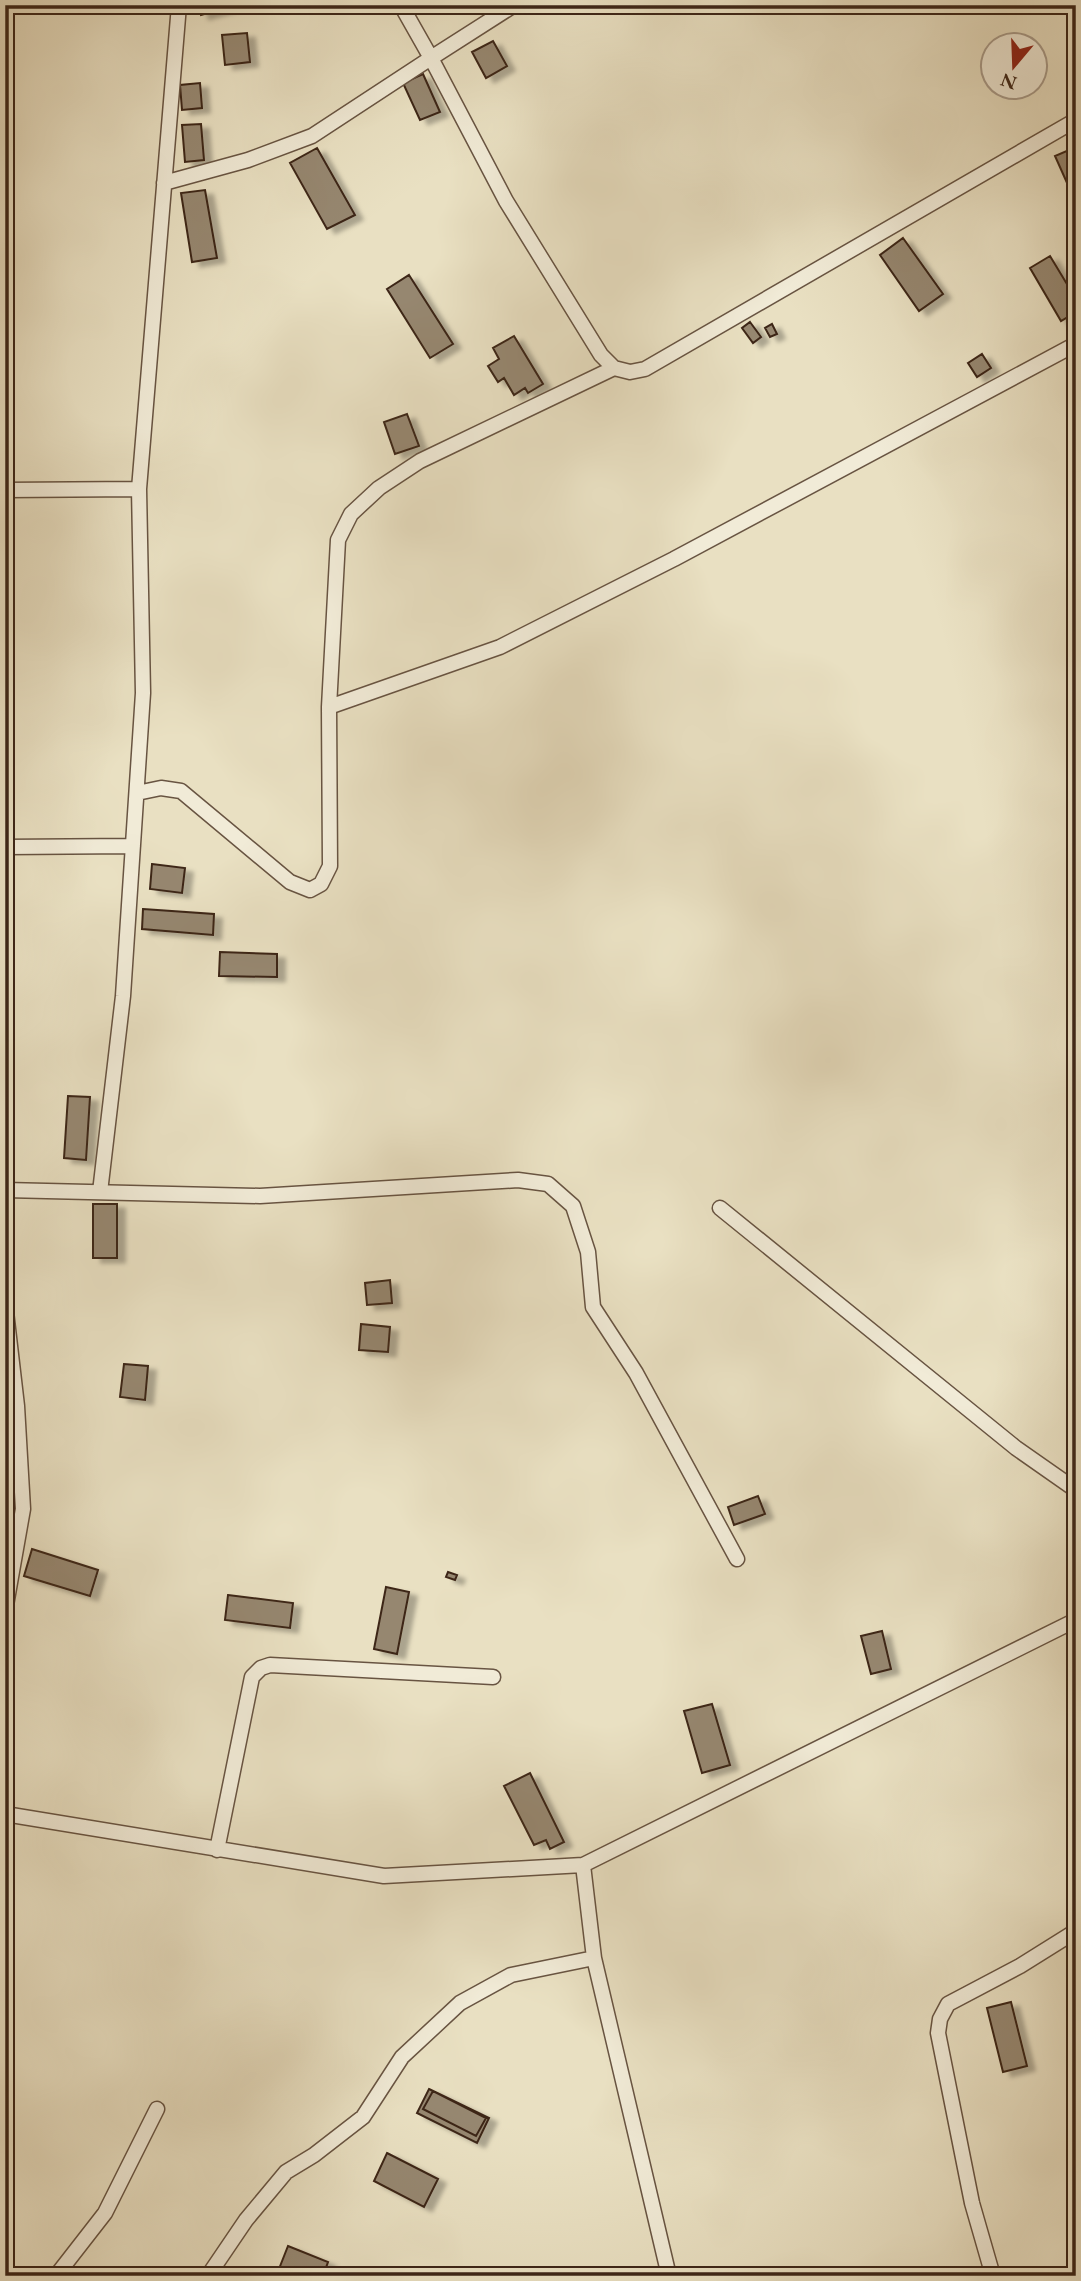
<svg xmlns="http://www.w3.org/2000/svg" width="1081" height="2281" viewBox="0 0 1081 2281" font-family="'EB Garamond',serif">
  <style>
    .building { fill: #968770; stroke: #3d2618; stroke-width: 2; filter: url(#shadow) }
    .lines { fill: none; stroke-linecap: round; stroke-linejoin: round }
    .street-casing { stroke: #685442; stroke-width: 17 }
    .street { stroke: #f1ebd7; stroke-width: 14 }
  </style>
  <defs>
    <filter id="shadow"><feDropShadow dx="8" dy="4.5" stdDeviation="2" flood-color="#0004"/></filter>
  </defs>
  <rect width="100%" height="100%" fill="#e9e0c2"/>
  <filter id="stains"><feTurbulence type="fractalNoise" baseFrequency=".00286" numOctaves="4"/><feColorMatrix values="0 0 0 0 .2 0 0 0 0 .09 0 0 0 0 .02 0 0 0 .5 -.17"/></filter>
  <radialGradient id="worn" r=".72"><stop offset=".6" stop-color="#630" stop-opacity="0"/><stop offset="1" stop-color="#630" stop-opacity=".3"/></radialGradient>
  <path class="building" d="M198 5H236L201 15Z
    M247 33 250 62 225 65 222 35Z
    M493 41 507 66 486 78 472 52Z
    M423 74 440 112 420 120 403 83Z
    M200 83 202 108 182 110 180 85Z
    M201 124 204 160 185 162 182 125Z
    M1076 147V203L1055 156Z
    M317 148 355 215 327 229 290 163Z
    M205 190 217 258 192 262 181 193Z
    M903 238 943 294 919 311 880 255Z
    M1050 256 1076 299V312L1061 321 1030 268Z
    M409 275 453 344 430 358 387 289Z
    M750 322 761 337 753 343 742 328Z
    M772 324 777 334 770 337 765 328Z
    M514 336 543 384 528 393 525 388 514 395 504 378 498 382 488 366 499 359 493 348Z
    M982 354 991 368 977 377 968 363Z
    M407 414 419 446 395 454 384 422Z
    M152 864 185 868 182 893 150 889Z
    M143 909 214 914 213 935 142 929Z
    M220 952 277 954V977L219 976Z
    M68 1096 90 1097 86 1160 64 1158Z
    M93 1204H117V1258H93Z
    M390 1280 392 1303 367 1305 365 1283Z
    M361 1324 390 1327 388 1352 359 1350Z
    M124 1364 148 1366 145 1400 120 1397Z
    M758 1496 765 1514 734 1525 728 1507Z
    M32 1549 98 1570 90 1596 24 1576Z
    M448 1572 457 1575 455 1580 446 1577Z
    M386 1587 409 1592 397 1654 374 1649Z
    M228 1595 293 1603 290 1628 225 1620Z
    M882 1631 891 1669 871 1674 861 1636Z
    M712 1704 730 1765 702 1773 684 1711Z
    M530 1773 564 1842 550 1849 546 1840 534 1845 504 1786Z
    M1011 2002 1027 2066 1003 2072 987 2008Z
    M429 2089 489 2118 477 2143 417 2113Z
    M433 2091 486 2118 476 2136 423 2109Z
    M387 2153 438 2179 424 2207 374 2181Z
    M288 2246 328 2262 323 2276 277 2274Z"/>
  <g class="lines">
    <g class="street-casing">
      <path id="street" d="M401 5 431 58 514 5
        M164 183 248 160 312 136 431 58 506 201 601 355 614 368 630 372 645 369 1076 120
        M5 490 139 489
        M329 707 338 540 351 514 379 488 420 461 614 368
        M137 793 161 788 181 791 290 882 310 890 321 884 330 866 329 707 500 647 674 559 1076 344
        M5 847 133 846
        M5 1190 260 1196 518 1180 548 1184 573 1206 588 1252 593 1307 636 1373 737 1559
        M100 1192 123 996 143 693 139 489 179 5
        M720 1208 1016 1448 1076 1490
        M5 1303 17 1406 23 1509 5 1611
        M5 1814 384 1876 583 1865 1076 1620
        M217 1850 252 1677 261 1668 270 1665 493 1677
        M583 1865 594 1958 669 2276
        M56 2276 105 2213 157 2109
        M208 2276 246 2220 286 2172 314 2155 363 2117 402 2057 460 2003 511 1975 594 1958
        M993 2276 972 2203 938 2033 940 2019 948 2004 1020 1966 1076 1931"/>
    </g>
    <use href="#street" class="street"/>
  </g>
  <rect width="1081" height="2281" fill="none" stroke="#e9e0c2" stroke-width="28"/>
  <rect x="7" y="7" width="1067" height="2267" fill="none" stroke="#3d2618" stroke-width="3.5"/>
  <rect x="14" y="14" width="1053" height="2253" fill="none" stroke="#3d2618" stroke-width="2"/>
  <g transform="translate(1014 66) rotate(199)"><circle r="33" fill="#f1ebd7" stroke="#a99c8b" stroke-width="2"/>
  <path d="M0-5L12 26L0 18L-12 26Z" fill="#8f2418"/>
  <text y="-10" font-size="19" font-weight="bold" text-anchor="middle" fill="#3d2618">N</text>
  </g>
  <rect width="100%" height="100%" filter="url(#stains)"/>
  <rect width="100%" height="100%" fill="url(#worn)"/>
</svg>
